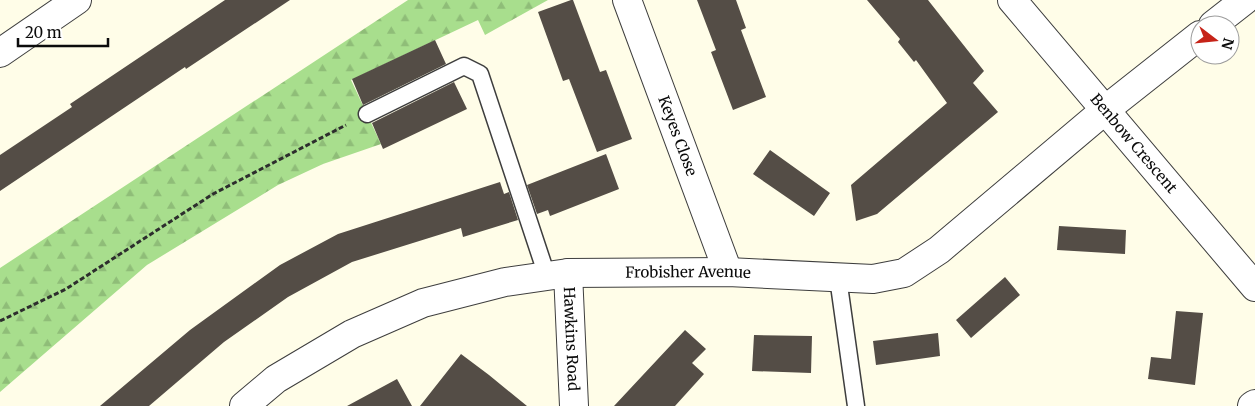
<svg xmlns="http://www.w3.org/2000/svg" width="1255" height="406" viewBox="0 0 1255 406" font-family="Merriweather,serif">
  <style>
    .forest { fill: url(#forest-firs) }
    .building { fill: #544d46 }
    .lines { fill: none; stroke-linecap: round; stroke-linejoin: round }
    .lane-casing { stroke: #3e3e3e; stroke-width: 19 }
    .street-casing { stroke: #3e3e3e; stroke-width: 30 }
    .path { stroke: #2d2d2d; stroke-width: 3; stroke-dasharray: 5 2.5; stroke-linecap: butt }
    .lane { stroke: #fff; stroke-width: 16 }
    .street { stroke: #fff; stroke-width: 28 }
    .labels { text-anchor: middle; stroke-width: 5; stroke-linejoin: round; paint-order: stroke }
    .street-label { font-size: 15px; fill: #0b0b0b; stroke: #fff }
  </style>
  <defs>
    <pattern id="forest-firs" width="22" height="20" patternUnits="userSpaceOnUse" patternTransform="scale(1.25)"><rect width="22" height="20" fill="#a8de8d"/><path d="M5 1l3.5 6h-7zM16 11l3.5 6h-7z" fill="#8fbd78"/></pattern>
  </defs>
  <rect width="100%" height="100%" fill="#fffde8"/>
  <path class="forest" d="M408 0H548L485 35 478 20 351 80 381 144 323 164 278 185 147 265 0 392V268Z"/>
  <path class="building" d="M225 0H290L186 69 185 67 0 191V155L72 107 70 104Z
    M571 0H573L600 72 606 70 632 139 597 152 569 79 563 81 538 12Z
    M697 0H736L746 28 741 30 766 97 733 110 711 52 716 50Z
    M867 0H928L984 71 973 83 998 112 877 214 856 221 851 185 947 103 916 60 914 62 898 42 900 39Z
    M435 40 446 64 363 105 352 79Z
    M454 82 467 109 383 149 372 123Z
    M770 150 830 193 814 216 753 174Z
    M606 154 619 189 550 216 548 210 537 214 527 185Z
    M500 182 504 194 509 192 518 220 463 237 461 228 352 262 288 297 224 342 149 406H100L190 330 280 265 338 234Z
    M1059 226 1126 230 1125 254 1057 250Z
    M1005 277 1020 295 971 338 956 320Z
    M1176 311 1203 313 1195 385 1148 379 1151 357 1171 359Z
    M685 330 706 349 692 363 704 374 675 406H614Z
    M938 333 940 356 876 365 873 341Z
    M754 335 812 336 811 373 752 371Z
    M461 354 489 375 527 406H420Z
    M397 379 412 406H347Z"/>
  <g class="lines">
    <g class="lane-casing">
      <path id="lane" d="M367 114 464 66 480 74 547 276
        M838 278 856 406"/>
    </g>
    <g class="street-casing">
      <g id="street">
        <path id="s1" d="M627 0 728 272"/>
        <path id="s2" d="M1012 0 1255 287"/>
        <path d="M1213 25 1245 0"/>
        <path d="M0 53 77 0"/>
        <path id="s3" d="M568 273 574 406"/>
        <path id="s4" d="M244 406 276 379 352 334 423 303 505 282 568 273 728 272 873 279 904 273 939 250 1105 110 1200 35"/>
        <path d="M1252 406 1255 404"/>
      </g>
    </g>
    <path class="path" d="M0 321 66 289 213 194 346 125"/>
    <use href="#lane" class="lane"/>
    <use href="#street" class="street"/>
  </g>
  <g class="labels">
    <g class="street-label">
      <text dy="5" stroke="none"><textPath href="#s1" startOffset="145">Keyes Close</textPath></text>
      <text dy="5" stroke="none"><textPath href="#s2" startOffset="188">Benbow Crescent</textPath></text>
      <text dy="5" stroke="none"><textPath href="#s4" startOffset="476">Frobisher Avenue</textPath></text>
      <text dy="5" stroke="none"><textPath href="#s3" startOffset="66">Hawkins Road</textPath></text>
    </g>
  </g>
  <g transform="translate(1215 40) rotate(106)"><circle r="24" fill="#ffffff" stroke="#9d9d9d"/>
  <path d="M0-4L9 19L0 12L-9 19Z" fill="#c62318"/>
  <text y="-8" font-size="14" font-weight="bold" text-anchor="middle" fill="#0b0b0b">N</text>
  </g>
  <path d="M18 38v8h90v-8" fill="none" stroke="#0b0b0b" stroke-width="2.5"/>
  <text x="25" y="38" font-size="15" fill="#0b0b0b" stroke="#ffffff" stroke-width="4" paint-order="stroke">20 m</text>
</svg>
